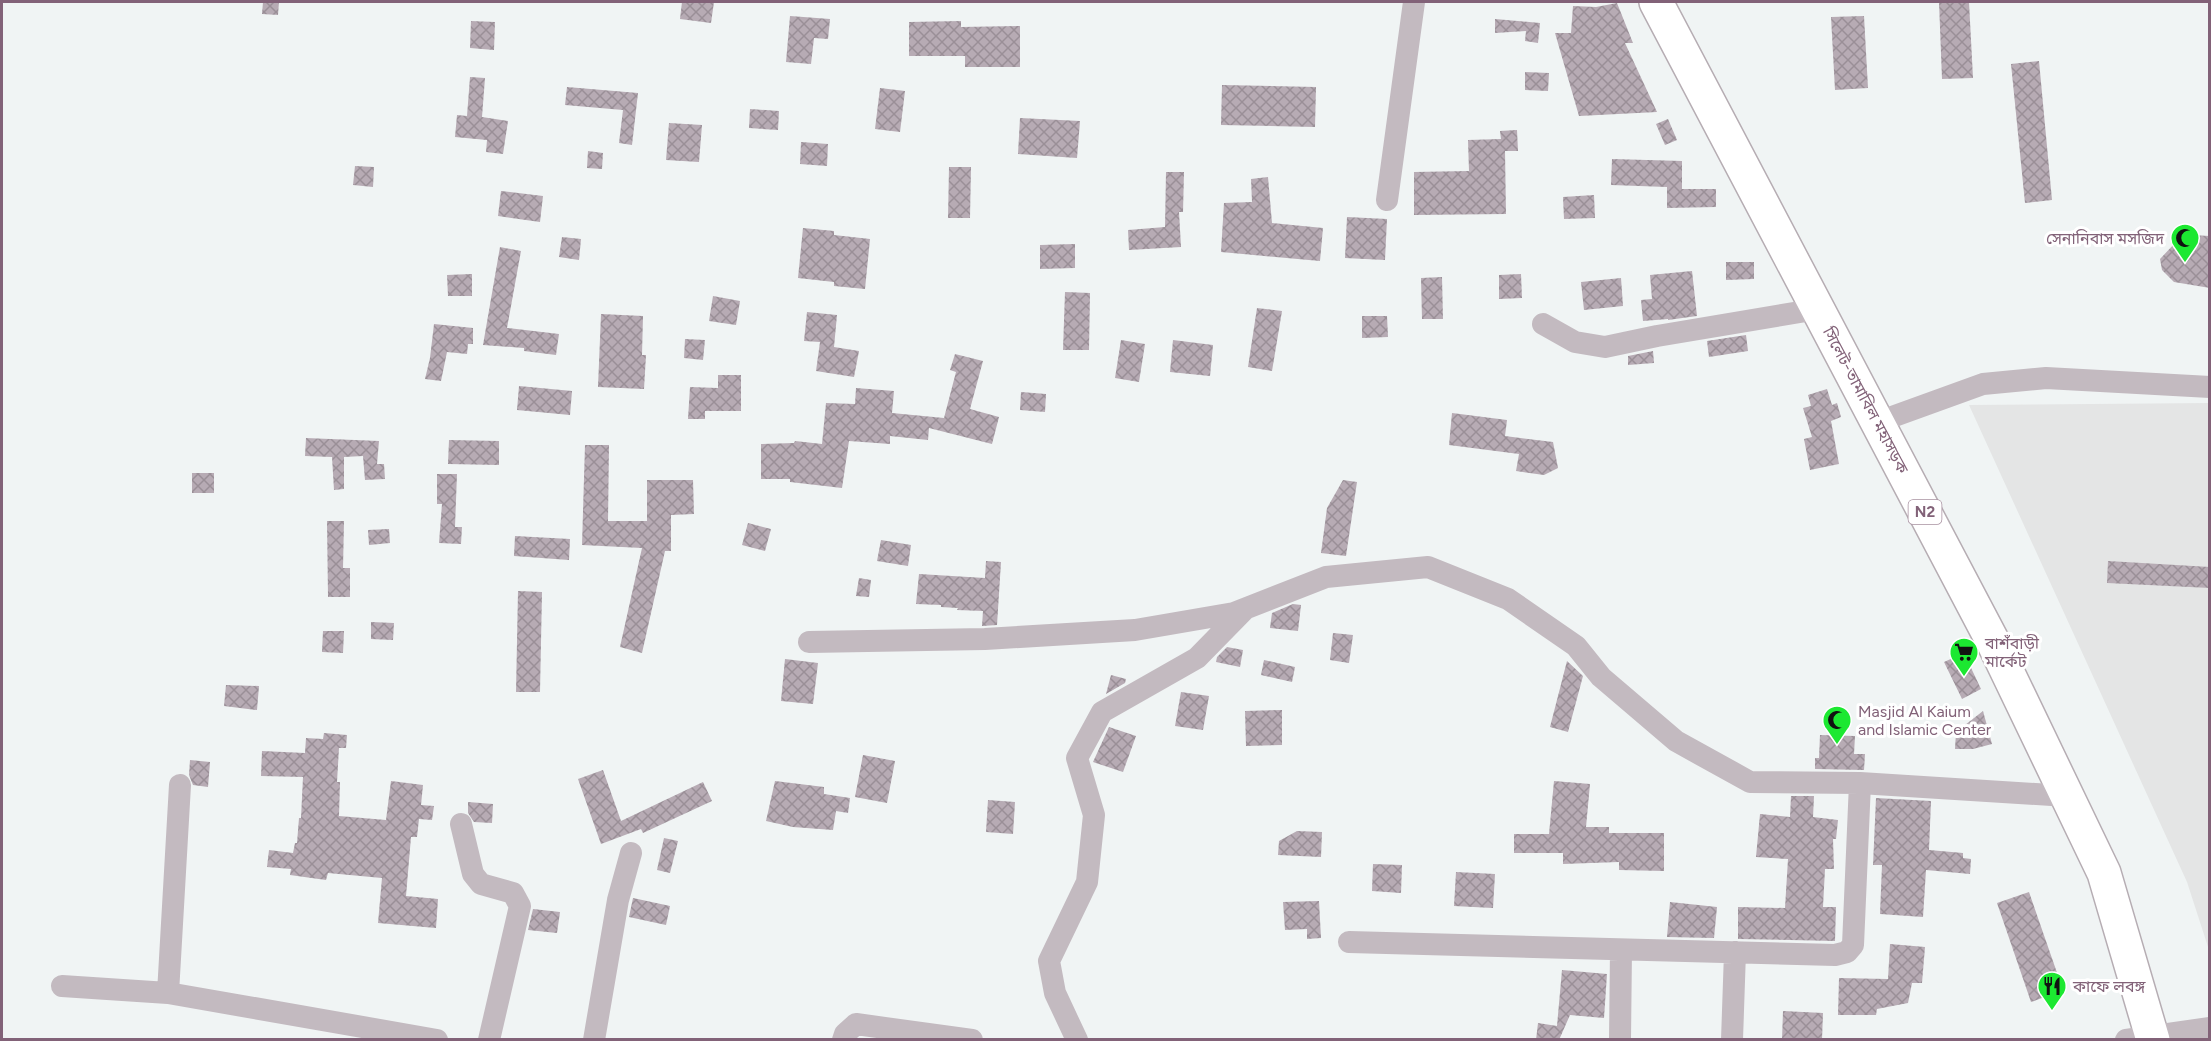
<svg xmlns="http://www.w3.org/2000/svg" width="2211" height="1041" viewBox="0 0 2211 1041" font-family="Figtree,'Noto Sans Bengali',sans-serif">
  <style>
    .built { fill: #e4e5e5 }
    .building { fill: url(#building-cross-hatch) }
    .lines { fill: none; stroke-linecap: round; stroke-linejoin: round }
    .highway-casing { stroke: #b6adb3; stroke-width: 36 }
    .minor { stroke: #c3bac0; stroke-width: 22 }
    .highway { stroke: #fff; stroke-width: 33 }
    .labels { text-anchor: middle; stroke-width: 6; stroke-linejoin: round; paint-order: stroke }
    .shield { fill: #fff; stroke: #a891a0; stroke-width: 1.5 }
    .shield-label { font-size: 15px; font-weight: bold; fill: #826278 }
    .poi-label { font-size: 16px; fill: #826278; stroke: #fff; text-anchor: start }
    .street-label { font-size: 16px; fill: #826278; stroke: #fff }
  </style>
  <defs>
    <pattern id="building-cross-hatch" width="8" height="8" patternUnits="userSpaceOnUse" patternTransform="scale(1.5)"><rect width="8" height="8" fill="#b7abb4"/><path d="M0 0l8 8M0 8l8-8" fill="none" stroke="#9a8f97"/></pattern>
  </defs>
  <rect width="100%" height="100%" fill="#f0f4f4"/>
  <path class="built" d="M2209 403V950L2187 882 1969 405Z"/>
  <path class="building" d="M263 2H279L278 15 262 14Z
    M682 2H714L711 23 680 19Z
    M1939 2H1969L1973 78 1942 79Z
    M1617 3 1633 43H1625L1657 112 1579 116 1555 33H1571L1573 6 1596 7Z
    M790 16 830 19 828 39 814 38 811 64 786 62Z
    M1864 16 1868 88 1835 90 1831 17Z
    M1495 19 1540 23 1538 43 1525 41 1526 31 1495 33Z
    M471 21 495 22 494 50 470 48Z
    M961 21V27L1020 26V67H965V56H909V22Z
    M2039 61 2052 200 2025 203 2011 64Z
    M1525 72 1549 73 1548 91 1525 90Z
    M470 77 485 78 482 117 508 121 503 154 486 152 487 140 455 137 457 115 467 116Z
    M1222 85 1316 87 1315 127 1221 125Z
    M567 87 638 93 632 145 619 143 623 110 565 105Z
    M880 88 905 91 900 132 875 129Z
    M750 109 779 111 778 130 749 128Z
    M1020 118 1080 121 1077 158 1018 154Z
    M1668 119 1677 140 1665 145 1656 124Z
    M669 123 702 125 699 162 666 160Z
    M1517 130 1518 151H1505L1506 214 1414 215V172L1469 171 1468 140 1501 139 1500 131Z
    M801 142 828 144 827 166 800 164Z
    M588 151 603 153 602 169 587 168Z
    M1612 159 1682 161V189H1716V207L1667 208V187L1611 185Z
    M355 166 374 167 373 187 353 185Z
    M949 167H971L970 218H948Z
    M1166 172H1184L1183 212H1179L1181 247 1129 250 1128 230 1165 227Z
    M1268 177 1272 223 1323 228 1320 261 1221 252 1224 203 1252 202 1251 179Z
    M501 191 543 196 540 222 498 216Z
    M1594 195 1595 218 1564 219 1563 197Z
    M1347 217 1387 219 1385 260 1345 258Z
    M803 228 834 231V235L870 239 865 289 834 286V282L798 278Z
    M2191 235 2210 236V288L2174 282 2162 270 2160 259 2176 242Z
    M562 237 581 239 579 260 559 257Z
    M1075 244V268L1040 269V245Z
    M500 247 521 251 507 328 559 334 556 355 524 351V348L483 345Z
    M1726 262H1754V279L1726 280Z
    M1692 271 1697 316 1668 320V319L1643 321 1641 300 1652 299 1650 275Z
    M472 274V296H448L447 275Z
    M1521 274 1522 298 1499 299V275Z
    M1442 277 1443 319H1422L1421 278Z
    M1621 278 1623 306 1584 310 1581 282Z
    M1065 292 1090 293 1089 350H1063Z
    M713 296 740 301 736 325 709 321Z
    M1257 308 1282 311 1272 371 1248 367Z
    M807 312 837 315 834 347 859 351 854 377 816 371 820 342 804 341Z
    M601 314 643 316 642 355H646L644 389 598 387Z
    M1362 316H1387L1388 337 1362 338Z
    M434 324 473 328V344H468L467 354 447 352 441 381 425 379 430 358Z
    M1746 335 1748 351 1709 357 1707 341Z
    M685 339 705 340 703 360 684 358Z
    M1121 340 1145 344 1139 382 1115 378Z
    M1173 340 1213 345 1210 376 1170 372Z
    M1653 351 1654 363 1628 365V356Z
    M955 354 983 361 970 409 999 417 992 444 929 428 928 440 890 436V444L849 441 842 488 790 482V479H761V444L794 443 795 441 822 444 826 403 855 404 856 388 894 391 892 413 944 418 956 372 950 370Z
    M718 375H741V411H705V419H688L690 387 718 388Z
    M519 386 572 391 570 415 517 410Z
    M1827 389 1832 405 1837 403 1841 417 1831 421 1839 464 1810 470 1804 439 1812 437 1803 408 1811 406 1808 395Z
    M1021 392 1046 394 1045 412 1020 410Z
    M1452 413 1507 420 1505 436 1553 442 1558 468 1544 475 1516 471 1519 454 1449 445Z
    M306 438 379 441 377 464H384L385 479 365 480 363 456 344 457V489L334 490 332 457 305 456Z
    M449 440 499 441V465L448 464Z
    M585 445H609L608 521H647V480H693L694 514 671 515V551H665L642 653 620 647 642 548 582 545Z
    M192 473H214V493H192Z
    M437 474H457L455 527H462L461 544 439 543 442 504H437Z
    M1343 480 1357 482 1346 556 1321 553 1327 508Z
    M327 521H344L343 568H350V597H328Z
    M748 523 771 529 765 551 742 545Z
    M389 529 390 543 369 545 368 530Z
    M515 536 570 539 569 560 514 556Z
    M881 540 911 545 908 566 877 561Z
    M986 561 1001 562 997 625 982 626 983 611 957 610 958 608 941 607V605L916 604 919 574 985 578Z
    M2108 561 2210 567V588L2107 583Z
    M859 578 871 580 869 597 856 596Z
    M518 591 542 592 540 692H516Z
    M1293 604 1301 605 1298 631 1270 628 1272 613Z
    M371 622 394 623 393 640 371 639Z
    M323 631H344L343 653 322 652Z
    M1333 633 1353 635 1349 663 1330 660Z
    M1227 647 1243 650 1240 667 1216 662 1217 657Z
    M1964 653 1981 689 1962 699 1944 662Z
    M785 659 818 663 813 704 781 701Z
    M1264 660 1295 667 1292 682 1261 675Z
    M1567 661 1583 676 1568 732 1550 727Z
    M1111 675 1126 679 1125 683 1106 694Z
    M226 685 259 686 257 710 224 706Z
    M1181 692 1209 696 1203 730 1175 726Z
    M1282 710V745L1246 746 1245 711Z
    M1983 711 1992 744 1973 749H1955L1956 732Z
    M1109 727 1136 736 1123 772 1093 762Z
    M324 733 347 735 346 748H339L337 782H340L339 816 386 820 391 781 423 785 421 805 434 806 432 820 419 819 417 837H411L406 896 438 899 436 928 378 923 382 878 328 873 326 880 290 875 291 869 267 867 269 850 293 853 295 843H297L299 818H301L303 777 261 776 262 751 305 753 306 738 323 739Z
    M1820 735 1855 736 1854 754H1865L1864 770 1815 769V758H1819Z
    M863 755 895 761 887 803 855 797Z
    M190 760 210 762 208 787 193 785 189 775Z
    M603 770 621 821 703 782 712 801 643 833 641 829 601 844 578 779Z
    M775 781 824 787V794L850 798 848 813 836 811 833 830 793 827 766 821Z
    M1554 781 1590 784 1586 827H1609V833H1664V871L1619 870V862L1563 864V853H1514V834H1549Z
    M1791 796H1814L1813 817 1838 820 1836 839H1833L1834 869H1825L1823 907H1836L1835 941 1738 939V907L1785 908 1788 859 1756 857 1760 814 1790 817Z
    M1876 798 1931 801 1929 850 1963 853V858L1971 859 1970 874 1926 870 1923 917 1880 914 1882 865H1873Z
    M988 800 1015 802 1013 834 986 832Z
    M468 802 493 804 492 823 474 822 468 813Z
    M1297 831 1322 832 1321 857 1278 855 1279 841Z
    M664 838 678 841 670 873 657 870Z
    M1373 864 1402 865 1401 893 1372 891Z
    M1456 872 1495 874 1493 908 1454 906Z
    M2029 892 2063 990 2031 1002 1997 903Z
    M633 898 670 906 666 925 629 917Z
    M1319 901 1321 938 1307 939V929L1285 930 1283 902Z
    M1670 902 1717 907 1714 938 1667 937Z
    M533 909 560 912 557 933 528 930Z
    M1890 944 1925 947 1922 983H1912L1908 1003 1877 1009 1876 1015H1838L1839 978 1888 979Z
    M1562 970 1607 974 1604 1018 1570 1015 1559 1040H1536L1538 1023 1557 1026Z
    M1783 1011 1823 1013 1822 1040H1782Z"/>
  <g class="lines">
    <g class="highway-casing">
      <path id="highway" d="M1656 2 1993 642 2104 873 2153 1040"/>
    </g>
    <path class="minor" d="M1387 200 1414 2
      M1543 324 1575 342 1605 347 1657 336 1818 309
      M1878 422 1983 384 2046 378 2210 387
      M809 642 985 639 1135 630 1234 613 1326 577 1428 567 1508 599 1576 646 1601 677 1676 741 1750 782 1860 783 2067 796
      M461 824 473 874 481 884 513 893 520 906 489 1040
      M1349 942 1835 955 1847 952 1853 945 1860 783
      M62 986 168 993 437 1040
      M168 993 180 785
      M594 1040 618 900 631 853
      M843 1040 845 1034 856 1024 972 1040
      M1077 1040 1055 993 1049 961 1087 882 1094 815 1077 758 1102 712 1197 658 1245 609
      M1620 1040 1621 950
      M1732 1040 1735 952
      M2126 1040 2210 1028"/>
    <use href="#highway" class="highway"/>
  </g>
  <defs>
    <g id="mosque-pin" transform="scale(1.5)"><path d="M0 17L-7.5 6A9.5 9.5 0 1 1 7.5 6Z" fill="#1ce831" stroke="#fff"/><path d="M3.5-4.9A6 6 0 1 0 3.5 4.9A5 5 0 1 1 3.5-4.9Z" fill="#111"/></g>
    <g id="supermarket-pin" transform="scale(1.5)"><path d="M0 17L-7.5 6A9.5 9.5 0 1 1 7.5 6Z" fill="#1ce831" stroke="#fff"/><path d="M-6-5.5h2.5l.6 2H6L4.5 2H-2.5L-4.4-4H-6ZM-1.5 3.2a1.3 1.3 0 1 0 .1 0ZM3 3.2a1.3 1.3 0 1 0 .1 0Z" fill="#111"/></g>
    <g id="restaurant-pin" transform="scale(1.5)"><path d="M0 17L-7.5 6A9.5 9.5 0 1 1 7.5 6Z" fill="#1ce831" stroke="#fff"/><path d="M-5-6h1v4h1v-4h1v4h1v-4h1v5L-1.5 .5V6h-2V.5L-5-1ZM5-6V6H3V1.5H1.5Q1.5-4 5-6Z" fill="#111"/></g>
  </defs>
  <g fill-rule="evenodd">
    <use href="#mosque-pin" x="2185" y="238"/>
    <use href="#supermarket-pin" x="1964" y="652"/>
    <use href="#mosque-pin" x="1837" y="720"/>
    <use href="#restaurant-pin" x="2052" y="986"/>
  </g>
  <g class="labels">
    <rect class="shield" x="1908.5" y="500" width="33" height="24" rx="4.5"/>
    <g class="shield-label">
      <text x="1925" y="517">N2</text>
    </g>
    <g class="poi-label">
      <text x="2164" y="244" text-anchor="end">সেনানিবাস মসজিদ</text>
      <text x="1985" y="649">বাশঁবাড়ী<tspan x="1985" dy="18">মার্কেট</tspan></text>
      <text x="1858" y="717">Masjid Al Kaium<tspan x="1858" dy="18">and Islamic Center</tspan></text>
      <text x="2073" y="992">কাফে লবঙ্গ</text>
    </g>
    <g class="street-label">
      <text transform="translate(1866 400) rotate(62)" y="6">সিলেট-তামাবিল মহাসড়ক</text>
    </g>
  </g>
  <rect width="2211" height="1041" fill="none" stroke="#826278" stroke-width="6"/>
</svg>
